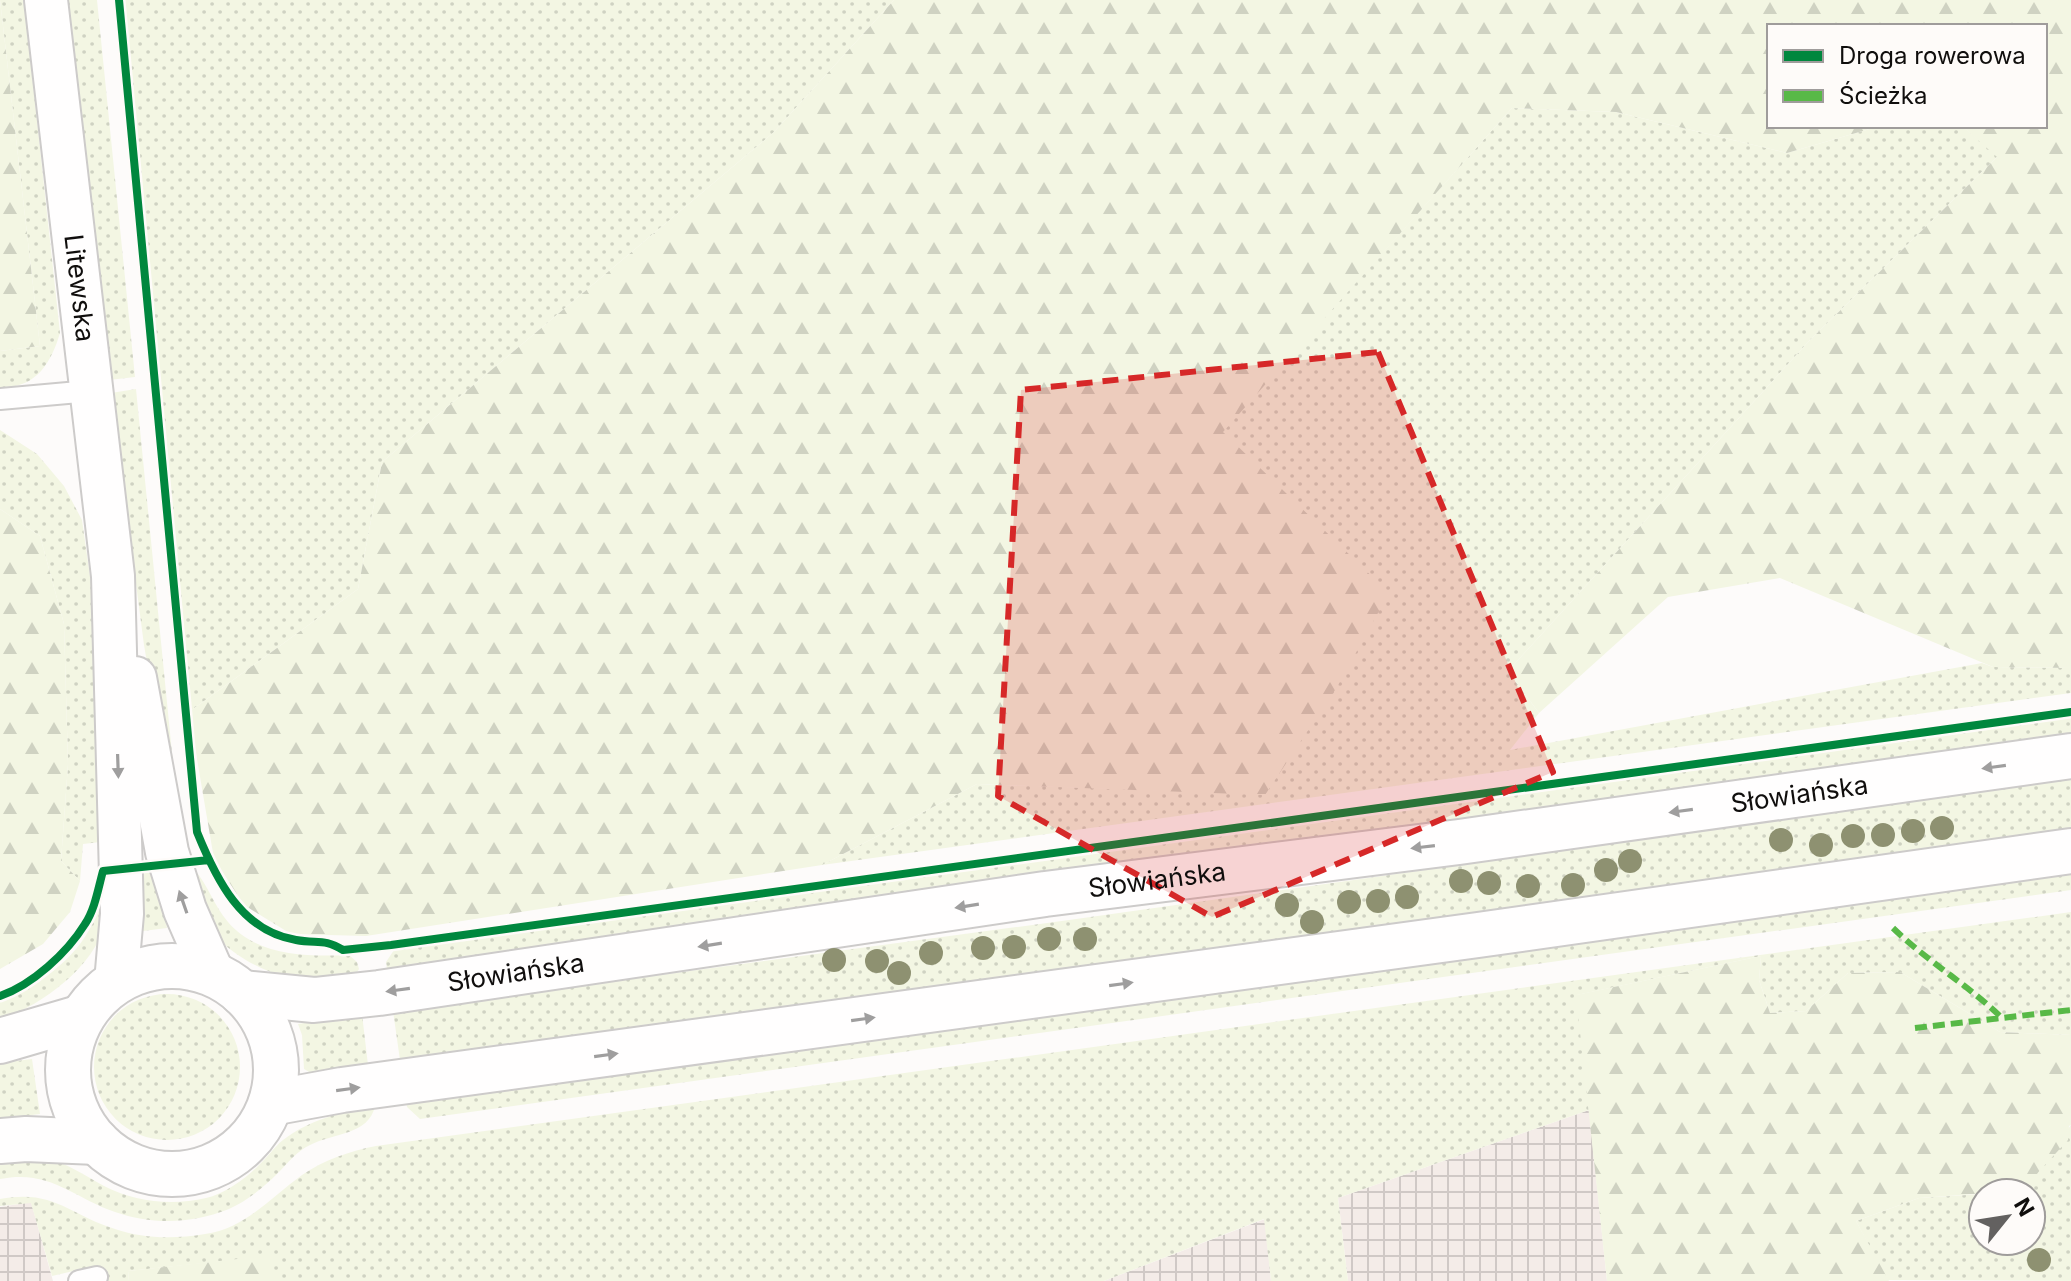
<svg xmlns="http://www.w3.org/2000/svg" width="2071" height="1281" viewBox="0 0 2071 1281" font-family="Inter,sans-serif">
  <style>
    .industrial { fill: url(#industrial-grid) }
    .green { fill: url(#green-dots) }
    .forest { fill: url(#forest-firs) }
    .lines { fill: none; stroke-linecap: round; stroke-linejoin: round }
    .service-casing { stroke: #cdcbca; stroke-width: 24 }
    .minor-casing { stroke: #cdcbca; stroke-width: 46 }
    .secondary-casing { stroke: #cdcbca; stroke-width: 48 }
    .service { stroke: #fffefe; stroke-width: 20 }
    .minor { stroke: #fffefe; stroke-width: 42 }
    .secondary { stroke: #fffefe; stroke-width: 44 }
    .quiet { stroke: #58b947; stroke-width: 6; stroke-dasharray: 12 6; stroke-linecap: butt }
    .cycleway-casing { stroke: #fefbf9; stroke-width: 13 }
    .cycleway { stroke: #00873e; stroke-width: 8 }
    .tree { fill: #8e9171 }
    .oneway { fill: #9f9e9e }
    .marked { fill: #d62828; fill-opacity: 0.2; stroke: #d62828; stroke-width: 6; stroke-dasharray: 16 10; stroke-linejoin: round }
    .labels { text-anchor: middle; stroke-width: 8; stroke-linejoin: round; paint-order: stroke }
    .street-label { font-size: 26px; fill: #100e0d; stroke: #fefbf9 }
  </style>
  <defs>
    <pattern id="industrial-grid" width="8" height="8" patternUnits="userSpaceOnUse" patternTransform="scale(2)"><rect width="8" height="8" fill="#f4ece8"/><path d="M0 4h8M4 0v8" fill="none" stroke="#d0c9c6"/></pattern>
    <pattern id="green-dots" width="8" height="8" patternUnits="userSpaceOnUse" patternTransform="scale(2)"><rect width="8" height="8" fill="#f3f6e3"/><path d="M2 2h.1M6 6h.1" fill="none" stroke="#cfd2c2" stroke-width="1.8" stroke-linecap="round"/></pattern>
    <pattern id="forest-firs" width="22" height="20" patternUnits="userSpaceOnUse" patternTransform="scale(2)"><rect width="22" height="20" fill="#f3f6e3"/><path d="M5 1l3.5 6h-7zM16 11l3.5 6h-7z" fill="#cfd2c2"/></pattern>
  </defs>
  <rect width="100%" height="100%" fill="#fdfbfa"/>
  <path class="industrial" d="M1589 1110 1607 1281H1348L1338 1198Z
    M31 1202 53 1281H0V1207Z
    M1265 1219 1271 1281H1104Z"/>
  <path class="green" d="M0 0H24L60 333C51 363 36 389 0 387V351L40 346Z
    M67 0H97L135 377 109 380Z
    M122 0H894L773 133 382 462 358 589 189 712Z
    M1512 108 1616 112 1787 153 1880 126H1962L1998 156 1810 340 1508 671 1539 713 1510 750 1982 663 1993 667 2071 668V693L822 865 977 784 1265 794 1388 594 1222 432Z
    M136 389 180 834H176L144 645 111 393Z
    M0 430 37 454 64 486 82 520 104 675 109 841 83 844 80 881 61 861 68 764 64 624 40 536 0 509Z
    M2071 717V735L387 969 386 962 394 950Z
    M2071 779V828L1205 951 400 1060 393 1011 1069 920Z
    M194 869C208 885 214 906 228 922 257 956 307 957 349 955L357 962 359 969 356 974C344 976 331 980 319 981 274 982 214 951 197 907 193 896 195 881 194 869Z
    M2071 870V890L420 1119 407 1107 406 1101Z
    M158 872 167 928 135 932 133 874Z
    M104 880C105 894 109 912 105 924 94 967 40 1007 0 1019V1001C35 989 77 958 92 924 98 910 100 894 104 880Z
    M2071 912V1035L2000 1032 1900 972 1848 973 1806 1011 1770 1013 1759 980 1761 956 1577 995 1589 1110 1338 1198 1348 1281H1271L1264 1219 1104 1281H274V1256L128 1271 129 1281H100L95 1266 52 1276 31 1203 0 1206V1199C54 1189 68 1214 115 1229 144 1239 175 1239 205 1234 245 1229 271 1197 302 1175 324 1160 350 1151 376 1146Z
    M94 1067a73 73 0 1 1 146 0a73 73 0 1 1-146 0Z
    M362 1014 368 1065 311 1073 304 1069 302 1035 298 1024Z
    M32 1059 40 1114 0 1119V1063Z
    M375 1106C369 1135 333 1133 310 1145 297 1151 288 1163 278 1173 264 1187 247 1201 229 1209 192 1224 152 1225 115 1212 72 1197 50 1169 0 1179V1158C14 1158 29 1156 43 1158 65 1161 85 1176 104 1186 135 1202 172 1206 206 1198 224 1194 245 1179 258 1166 267 1158 274 1147 283 1140 309 1120 343 1111 375 1106Z
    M2071 1125V1281L1887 1280 1856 1221 1919 1198 1983 1194V1241H2031V1193H1993L2021 1191Z"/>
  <path class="forest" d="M0 0 40 346 0 351Z
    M894 0H2071V668L1993 667 1780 578 1668 597 1539 713 1508 671 1810 340 1997 157 1962 126H2045V26H1769V126H1880L1787 153 1616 112 1512 108 1223 432 1389 593 1337 687 1265 795 977 784 822 865 366 936 291 934 244 905 214 859 189 712 358 589 382 462 773 133Z
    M0 509 40 536 64 624 68 764 61 861 80 881 70 912 43 944 0 969Z
    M1761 956 1759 980 1770 1013 1806 1011 1848 973 1900 972 2000 1032 2071 1035V1125L2069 1126 2068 1140 2021 1191 1919 1198 1856 1221 1889 1281H1607L1576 995Z
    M274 1255V1281H129L128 1271Z"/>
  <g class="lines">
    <g class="service-casing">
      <path id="service" d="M0 399 90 391
        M79 1281 97 1277"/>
    </g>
    <g class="minor-casing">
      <g id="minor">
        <path id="s1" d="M46 0 113 576 122 914 116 982"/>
        <path d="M135 678 167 852 185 910 213 974"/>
      </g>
    </g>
    <g class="secondary-casing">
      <g id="secondary">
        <circle cx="172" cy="1070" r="104"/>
        <path id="s2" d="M242 993 314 1000 379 993 1045 894 1459 842 2071 756"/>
        <path d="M0 1041 82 1017"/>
        <path d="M271 1103 342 1090 1478 935 2071 851"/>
        <path d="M0 1141 26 1139 97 1142"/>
      </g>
    </g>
    <use href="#service" class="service"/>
    <use href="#minor" class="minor"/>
    <use href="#secondary" class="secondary"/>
    <path class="quiet" d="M1893 928C1927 961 1968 985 2002 1018
      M1915 1028 2071 1010"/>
    <g class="cycleway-casing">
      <path id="cycleway" d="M119 0 197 832C216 879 241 931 296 940 317 944 324 938 343 950L391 945 2071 712
        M0 996C32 985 67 953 85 924 95 909 98 889 103 871L209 860"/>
    </g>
    <use href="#cycleway" class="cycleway"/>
  </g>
  <g class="tree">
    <circle cx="1942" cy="828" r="12"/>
    <circle cx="1913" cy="831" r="12"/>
    <circle cx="1883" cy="835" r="12"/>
    <circle cx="1853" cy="836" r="12"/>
    <circle cx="1781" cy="840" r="12"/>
    <circle cx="1821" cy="845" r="12"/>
    <circle cx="1630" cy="861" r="12"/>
    <circle cx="1606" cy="870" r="12"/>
    <circle cx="1461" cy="881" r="12"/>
    <circle cx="1489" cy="883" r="12"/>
    <circle cx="1573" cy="885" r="12"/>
    <circle cx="1528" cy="886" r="12"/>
    <circle cx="1407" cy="897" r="12"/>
    <circle cx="1378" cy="901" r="12"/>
    <circle cx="1349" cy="902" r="12"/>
    <circle cx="1287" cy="905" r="12"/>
    <circle cx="1312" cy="922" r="12"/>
    <circle cx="1049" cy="939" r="12"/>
    <circle cx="1085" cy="939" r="12"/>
    <circle cx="1014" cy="947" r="12"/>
    <circle cx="983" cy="948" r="12"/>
    <circle cx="931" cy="953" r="12"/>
    <circle cx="834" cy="960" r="12"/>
    <circle cx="877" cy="961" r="12"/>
    <circle cx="899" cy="973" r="12"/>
    <circle cx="2039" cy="1260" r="12"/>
  </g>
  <defs><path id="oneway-solid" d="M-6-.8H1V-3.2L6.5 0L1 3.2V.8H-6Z" transform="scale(2)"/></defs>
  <g class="oneway">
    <use href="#oneway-solid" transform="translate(118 766) rotate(88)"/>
    <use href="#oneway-solid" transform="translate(1994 767) rotate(172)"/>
    <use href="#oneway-solid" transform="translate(1681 811) rotate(172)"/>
    <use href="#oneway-solid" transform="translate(1423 847) rotate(173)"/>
    <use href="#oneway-solid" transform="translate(183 902) rotate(-109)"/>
    <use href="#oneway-solid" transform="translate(967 906) rotate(171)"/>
    <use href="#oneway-solid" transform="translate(710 945) rotate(171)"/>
    <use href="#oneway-solid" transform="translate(1121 984) rotate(-8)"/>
    <use href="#oneway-solid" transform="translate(398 990) rotate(172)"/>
    <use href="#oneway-solid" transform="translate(863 1019) rotate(-8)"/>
    <use href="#oneway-solid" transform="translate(606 1055) rotate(-8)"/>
    <use href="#oneway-solid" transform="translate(348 1089) rotate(-8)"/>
  </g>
  <path class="marked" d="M1378 352 1553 772 1212 917 998 796 1021 390Z"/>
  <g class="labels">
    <g class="street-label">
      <text dy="9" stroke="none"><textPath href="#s1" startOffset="290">Litewska</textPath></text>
      <text dy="9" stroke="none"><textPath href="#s2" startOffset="1572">Słowiańska</textPath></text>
      <text dy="9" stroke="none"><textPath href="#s2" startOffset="924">Słowiańska</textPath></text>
      <text dy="9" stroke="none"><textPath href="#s2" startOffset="276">Słowiańska</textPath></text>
    </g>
  </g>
  <rect x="1767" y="24" width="280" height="104" fill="#fefbf9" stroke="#9f9c9b" stroke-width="2"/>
  <rect x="1783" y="50" width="40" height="12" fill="#00873e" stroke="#9f9c9b" stroke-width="2"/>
  <text x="1839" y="64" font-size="24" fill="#100e0d">Droga rowerowa</text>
  <rect x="1783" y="90" width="40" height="12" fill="#58b947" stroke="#9f9c9b" stroke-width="2"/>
  <text x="1839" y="104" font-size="24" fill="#100e0d">Ścieżka</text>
  <g transform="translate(2007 1217) rotate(60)"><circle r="38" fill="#fefbf9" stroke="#9f9c9b" stroke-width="2"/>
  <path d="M0-6L14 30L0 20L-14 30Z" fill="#636160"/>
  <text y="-12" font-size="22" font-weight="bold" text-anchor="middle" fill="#100e0d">N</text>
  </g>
</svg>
